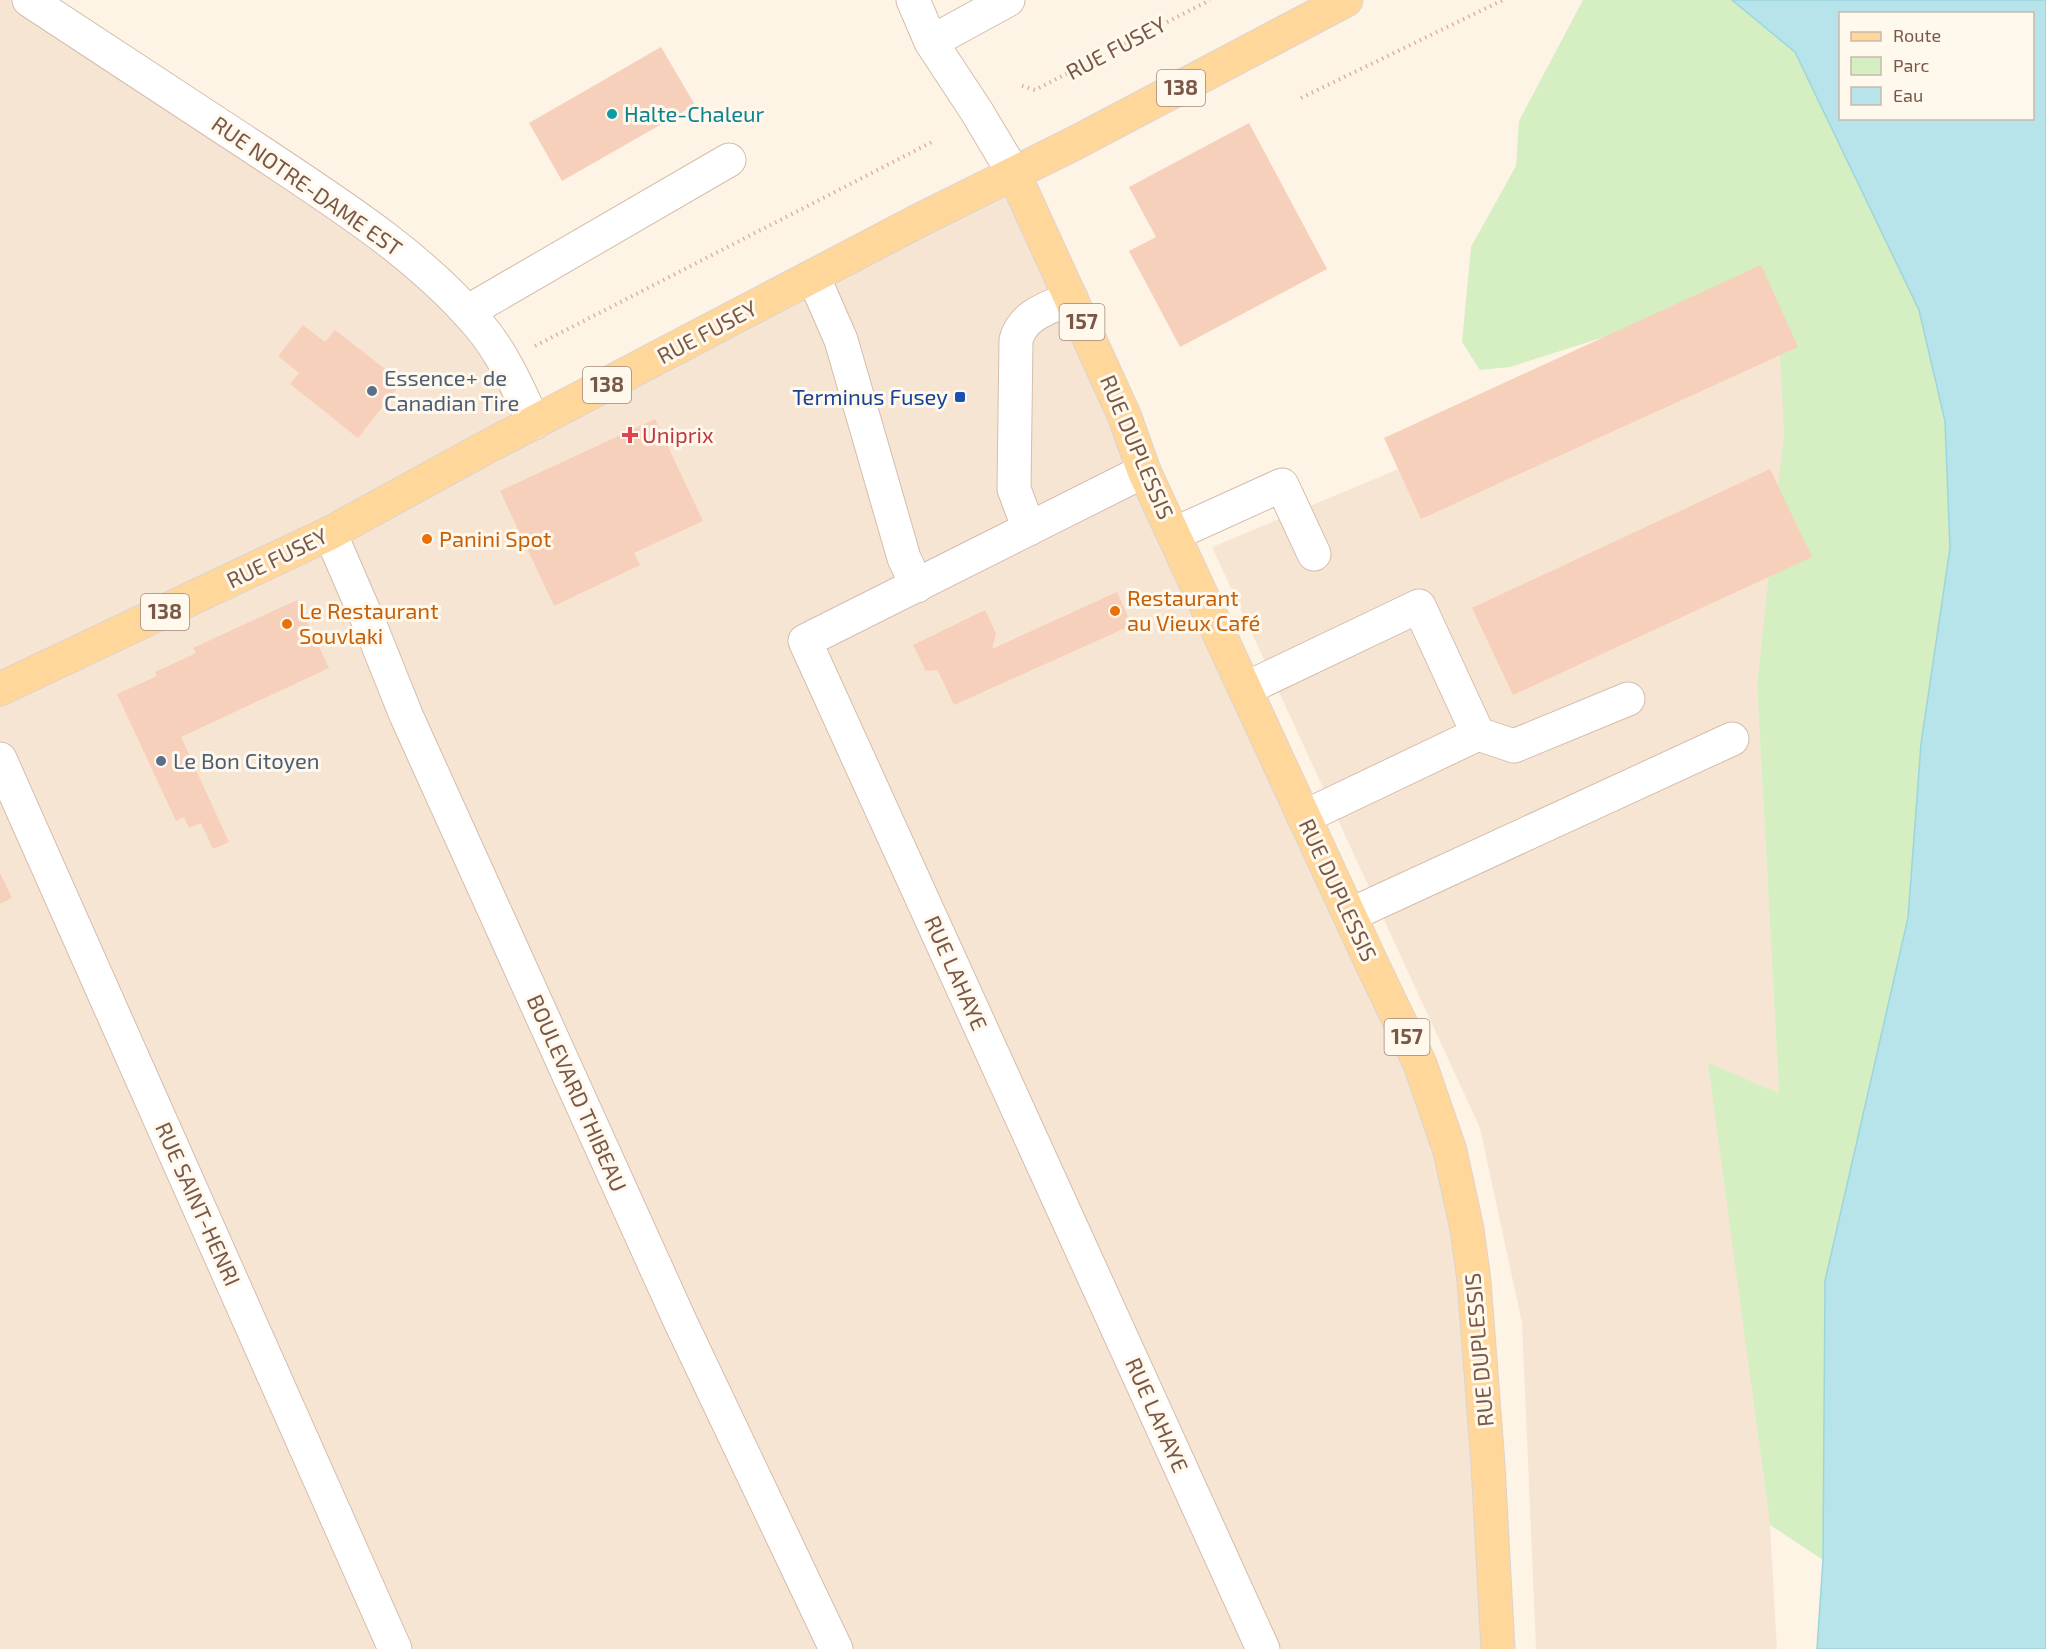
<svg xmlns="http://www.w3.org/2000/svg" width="2046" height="1649" viewBox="0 0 2046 1649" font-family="'Exo 2',sans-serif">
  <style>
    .residential { fill: #f7e5d3 }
    .green { fill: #d5eec2 }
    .water { fill: #b7e4ea; stroke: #9cd5dd; stroke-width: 1.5; fill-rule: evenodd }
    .building { fill: #f6d0ba }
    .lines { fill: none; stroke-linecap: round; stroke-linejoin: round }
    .minor-casing { stroke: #d4bdac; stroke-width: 35 }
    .major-casing { stroke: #dcd4cf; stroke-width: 35 }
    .path { stroke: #dcb39c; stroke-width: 4; stroke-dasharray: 1.5 4.5; stroke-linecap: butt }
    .minor { stroke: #fff; stroke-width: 33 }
    .major { stroke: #ffd79b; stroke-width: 33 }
    .culture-dot { fill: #0f9aa8; stroke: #fff8ed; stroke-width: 2 }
    .service-dot { fill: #5c6f8a; stroke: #fff8ed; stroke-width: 2 }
    .transit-dot { fill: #1a4fb4; stroke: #fff8ed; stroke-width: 2 }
    .health-dot { fill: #e0444e; stroke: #fff8ed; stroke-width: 2 }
    .food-dot { fill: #e8710a; stroke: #fff8ed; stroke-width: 2 }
    .labels { text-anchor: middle; stroke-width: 6; stroke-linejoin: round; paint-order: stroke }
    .shield { fill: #fff8ed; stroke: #a28879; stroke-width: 1.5 }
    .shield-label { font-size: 21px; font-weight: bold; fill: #7a5847 }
    .street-label { font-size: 22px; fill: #7a5847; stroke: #fff8ed }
    .culture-label { font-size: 22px; fill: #0d838f; stroke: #fff8ed; text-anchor: start }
    .service-label { font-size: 22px; fill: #4e5e75; stroke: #fff8ed; text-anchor: start }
    .transit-label { font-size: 22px; fill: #164399; stroke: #fff8ed; text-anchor: end }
    .health-label { font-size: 22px; fill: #be3a42; stroke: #fff8ed; text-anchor: start }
    .food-label { font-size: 22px; fill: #c56008; stroke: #fff8ed; text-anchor: start }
  </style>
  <rect width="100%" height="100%" fill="#fef4e5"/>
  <path class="residential" d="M0 0H29L408 258 534 422 1014 174 1450 1151 1498 1649H0Z
    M1800 301 1757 685 1779 1093 1709 1064 1770 1525 1777 1649H1536L1522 1323 1480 1128 1212 547Z"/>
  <path class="green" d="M1583 0H1732L1795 52 1919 310 1945 421 1950 548 1921 744 1908 918 1825 1281 1823 1560 1770 1525 1708 1063 1779 1093 1757 685 1784 433 1780 355 1733 296 1510 367 1480 370 1462 342 1471 247 1516 166 1519 121Z"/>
  <path class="water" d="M1732 0H2046V1649H1817L1823 1560 1825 1281 1908 918 1921 744 1950 548 1945 421 1919 310 1795 52ZM1840 14H2032V118H1840Z"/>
  <path class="building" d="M661 47 695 105 562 181 529 123Z
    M1249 123 1327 269 1180 347 1129 251 1156 237 1129 187Z
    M1761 265 1798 347 1421 519 1384 438Z
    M303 325 325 342 335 330 402 382 358 438 290 384 299 373 278 356Z
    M655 419 703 521 634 553 640 565 554 606 500 491Z
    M1770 469 1812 557 1513 695 1472 608Z
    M1117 592 1132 625 954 705 939 673 937 670 926 671 913 645 985 610 996 633 992 649Z
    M297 600 329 668 181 737 229 842 213 849 201 823 189 828 184 817 176 821 117 694 157 676 155 672 196 653 193 648Z
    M0 873 12 898 0 904Z"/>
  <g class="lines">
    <g class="minor-casing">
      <path id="minor" d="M29 0C108 52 187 103 265 155 340 205 419 255 478 324 503 353 518 388 534 423
        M913 0 931 42 977 112 1014 174
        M931 42 1008 0
        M813 276 841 340 904 558 917 586
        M467 312 729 160
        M1144 471 805 641 1263 1649
        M1029 529 1014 489 1016 340C1023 314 1049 308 1071 298
        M330 533 372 630 406 715 680 1321 836 1649
        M1174 534 1282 485 1314 554
        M1245 689 1419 606 1478 734 1304 817
        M1478 734 1514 746 1628 699
        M0 759 395 1649
        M1350 915 1732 739"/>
    </g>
    <g class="major-casing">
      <path id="major" d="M1014 174 1124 415 1144 471 1372 964 1420 1064 1450 1151 1467 1229 1474 1281 1488 1464 1498 1649
        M0 689 330 533 485 448 920 220 1075 143 1346 0"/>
    </g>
    <path class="path" d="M1022 86 1035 90 1210 0
      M1301 98 1503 0
      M535 346 934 141"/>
    <use href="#minor" class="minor"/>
    <use href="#major" class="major"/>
  </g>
  <circle class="culture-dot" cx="612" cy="114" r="6"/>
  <g class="service-dot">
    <circle cx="372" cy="391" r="6"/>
    <circle cx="161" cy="761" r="6"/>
  </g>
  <rect class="transit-dot" x="954" y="391" width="12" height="12" rx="3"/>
  <path class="health-dot" d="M627 426h6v6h6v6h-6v6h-6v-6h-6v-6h6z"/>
  <g class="food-dot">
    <circle cx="427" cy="539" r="6"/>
    <circle cx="1115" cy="611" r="6"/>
    <circle cx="287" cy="624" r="6"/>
  </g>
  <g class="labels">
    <g class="shield">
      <rect x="1157" y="70" width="48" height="36" rx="4.5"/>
      <rect x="1059.5" y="304" width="45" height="36" rx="4.5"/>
      <rect x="583" y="367" width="48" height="36" rx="4.5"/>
      <rect x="141" y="594" width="48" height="36" rx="4.5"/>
      <rect x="1384.5" y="1019" width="45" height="36" rx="4.5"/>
    </g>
    <g class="shield-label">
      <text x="1181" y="95">138</text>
      <text x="1082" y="329">157</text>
      <text x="607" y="392">138</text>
      <text x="165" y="619">138</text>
      <text x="1407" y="1044">157</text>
    </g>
    <g class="street-label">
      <text transform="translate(1116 48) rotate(-28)" y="8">RUE FUSEY</text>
      <text transform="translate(307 186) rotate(35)" y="8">RUE NOTRE-DAME EST</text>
      <text transform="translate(707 332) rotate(-28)" y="8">RUE FUSEY</text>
      <text transform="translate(1137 447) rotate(67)" y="8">RUE DUPLESSIS</text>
      <text transform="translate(277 558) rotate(-26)" y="8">RUE FUSEY</text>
      <text transform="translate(1338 890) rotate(65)" y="8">RUE DUPLESSIS</text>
      <text transform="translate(956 973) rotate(66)" y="8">RUE LAHAYE</text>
      <text transform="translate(577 1093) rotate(66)" y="8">BOULEVARD THIBEAU</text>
      <text transform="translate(198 1204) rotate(66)" y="8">RUE SAINT-HENRI</text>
      <text transform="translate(1479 1350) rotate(-95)" y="8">RUE DUPLESSIS</text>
      <text transform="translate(1157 1415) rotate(66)" y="8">RUE LAHAYE</text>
    </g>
    <g class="culture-label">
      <text x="624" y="122">Halte-Chaleur</text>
    </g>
    <g class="service-label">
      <text x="384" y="386">Essence+ de<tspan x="384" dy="25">Canadian Tire</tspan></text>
      <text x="173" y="769">Le Bon Citoyen</text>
    </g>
    <g class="transit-label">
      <text x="948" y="405">Terminus Fusey</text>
    </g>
    <g class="health-label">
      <text x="642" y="443">Uniprix</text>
    </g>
    <g class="food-label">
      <text x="439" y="547">Panini Spot</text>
      <text x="1127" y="606">Restaurant<tspan x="1127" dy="25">au Vieux Café</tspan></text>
      <text x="299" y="619">Le Restaurant<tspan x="299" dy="25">Souvlaki</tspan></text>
    </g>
  </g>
  <rect x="1839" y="12" width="195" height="108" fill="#fff8ed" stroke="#cab8ab" stroke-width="1.5"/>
  <rect x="1851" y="32" width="30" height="9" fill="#ffd79b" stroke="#cab8ab" stroke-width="1.5"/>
  <text x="1893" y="42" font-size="18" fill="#7a5847">Route</text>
  <rect x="1851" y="57" width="30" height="18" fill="#d5eec2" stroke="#cab8ab" stroke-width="1.5"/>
  <text x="1893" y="72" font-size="18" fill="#7a5847">Parc</text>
  <rect x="1851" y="87" width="30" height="18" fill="#b7e4ea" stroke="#cab8ab" stroke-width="1.5"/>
  <text x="1893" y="102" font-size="18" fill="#7a5847">Eau</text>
</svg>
